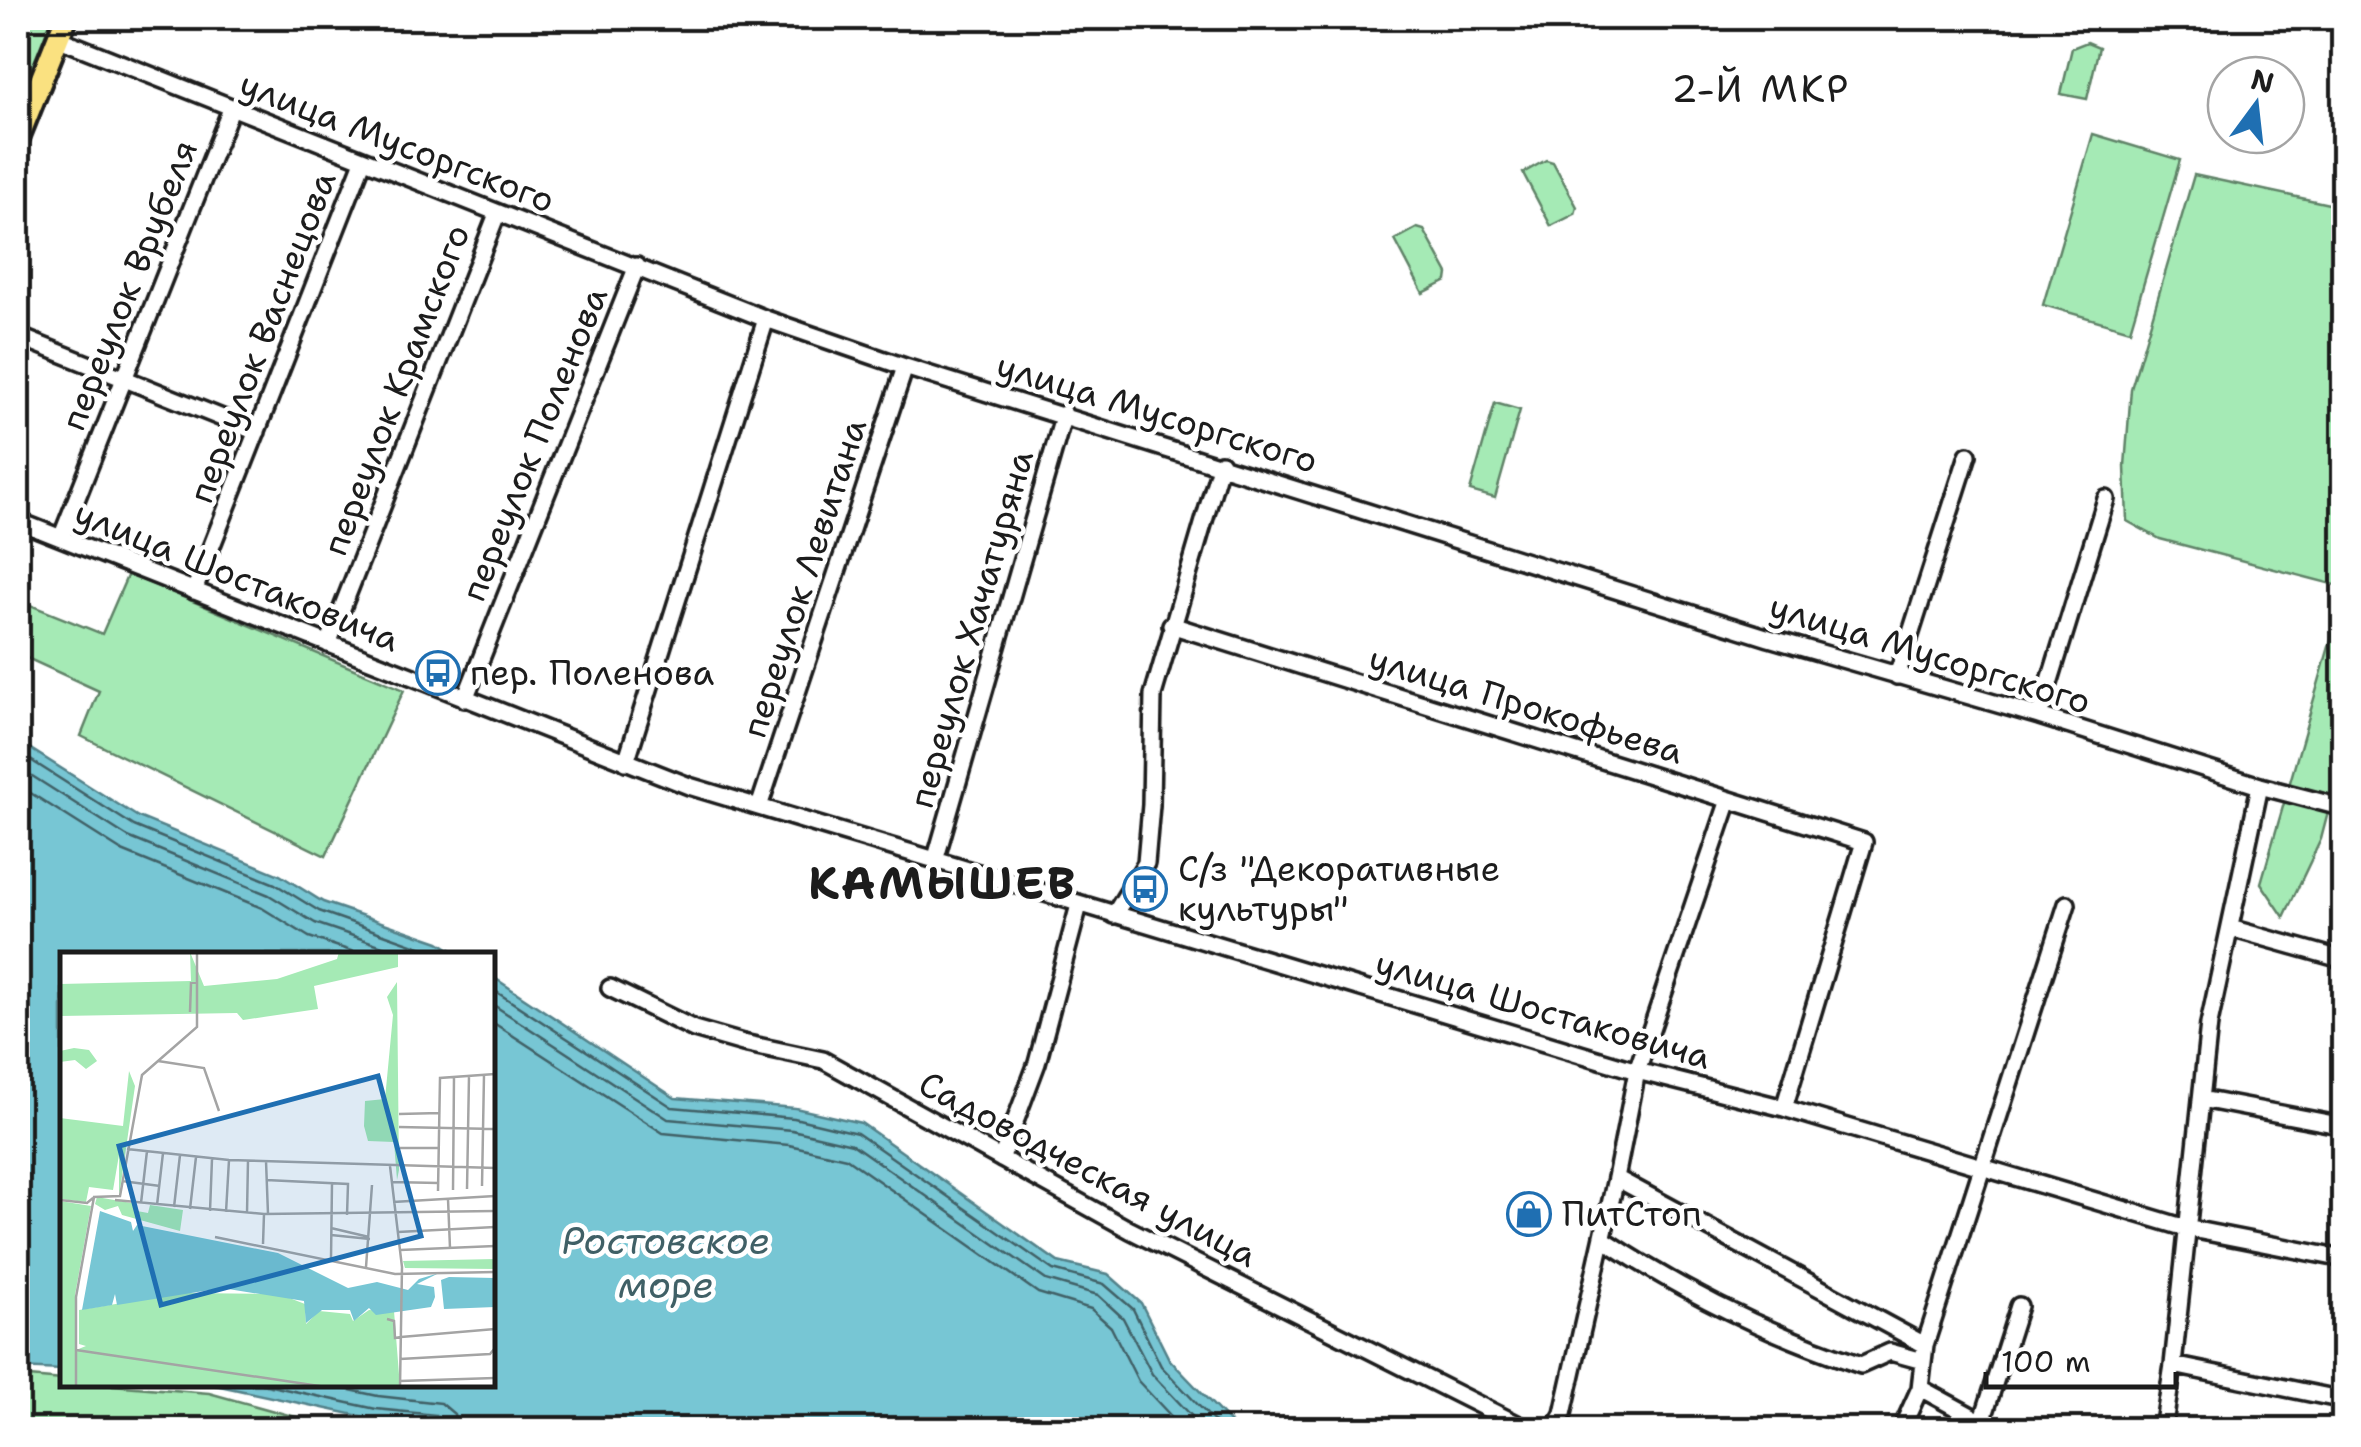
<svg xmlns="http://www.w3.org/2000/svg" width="2361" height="1447" viewBox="0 0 2361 1447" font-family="'Shantell Sans',sans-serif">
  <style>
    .green { fill: #a5eab5; stroke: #608368; stroke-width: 2.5 }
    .water { fill: #77c6d4; stroke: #53828a; stroke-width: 2.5 }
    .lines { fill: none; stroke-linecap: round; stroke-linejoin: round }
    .shore { stroke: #406066; stroke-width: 2.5 }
    .minor-casing { stroke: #1c1c1c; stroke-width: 22 }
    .major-casing { stroke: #1c1c1c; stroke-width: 28 }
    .minor { stroke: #fff; stroke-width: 15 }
    .major { stroke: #fae180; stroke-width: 20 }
    .labels { text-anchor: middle; stroke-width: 9; stroke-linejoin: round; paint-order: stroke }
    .street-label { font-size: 35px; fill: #1c1c1c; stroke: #fff }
    .poi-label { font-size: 35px; fill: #1c1c1c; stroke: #fff; text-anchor: start }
    .neighbourhood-label { font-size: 38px; letter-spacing: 2.5px; fill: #1c1c1c; stroke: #fff }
    .water-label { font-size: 38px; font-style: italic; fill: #406066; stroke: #fff }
    .district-label { font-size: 45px; font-weight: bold; letter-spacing: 2.5px; fill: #1c1c1c; stroke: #fff }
    .inset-road { fill: none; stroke: #a4a4a4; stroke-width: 2.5 }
    .view { fill: #1f6fb2; fill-opacity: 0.15; stroke: #1f6fb2; stroke-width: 5 }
    .inset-edge { fill: none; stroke: #1c1c1c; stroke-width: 5 }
  </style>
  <rect width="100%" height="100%" fill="#fff"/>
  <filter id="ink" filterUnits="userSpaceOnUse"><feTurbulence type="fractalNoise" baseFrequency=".01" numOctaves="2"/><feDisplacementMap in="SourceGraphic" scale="20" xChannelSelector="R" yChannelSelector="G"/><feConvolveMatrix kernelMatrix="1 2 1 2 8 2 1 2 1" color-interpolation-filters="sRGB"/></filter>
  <g filter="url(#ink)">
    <path class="green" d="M18 18H52L18 102Z
      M2087 42 2099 47 2087 99 2061 94 2072 48Z
      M2093 134 2180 160 2130 330 2043 305Z
      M1546 160 1553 162 1577 207 1575 214 1551 226 1523 173Z
      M2194 175 2343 207V587L2160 539 2127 521 2125 466 2131 389Z
      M1417 228 1424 230 1448 274 1447 281 1423 293 1395 240Z
      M1495 403 1520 410 1495 498 1470 491Z
      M128 574 404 690 326 856 81 736 99 691 18 654V600L102 634Z
      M2343 598V755L2321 839 2284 917 2261 883Z
      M18 1376 62 1380V1384L111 1385 209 1393 339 1429H18Z"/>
    <path class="water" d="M18 741 138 817 280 875 323 902 439 942 458 954H62V1370L18 1368Z
      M493 977 675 1098 795 1108 861 1123 1058 1262 1108 1274 1141 1303 1169 1359 1236 1429 484 1430 374 1419 215 1385 492 1384Z"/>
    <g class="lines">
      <path class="shore" d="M18 752 134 826 275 884 319 911 440 954
        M18 767 128 837 269 895 315 923 406 954
        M18 785 122 851 262 908 309 937 360 954
        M492 989 672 1107 794 1118 857 1133 1053 1270 1104 1284 1133 1309 1161 1366 1222 1430
        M492 1004 668 1119 792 1130 852 1144 1046 1280 1098 1295 1123 1318 1152 1374 1205 1430
        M492 1022 663 1133 789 1145 846 1158 1038 1293 1091 1309 1111 1327 1138 1381 1184 1430
        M262 1384 376 1409 436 1415 443 1421 445 1430
        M322 1384 378 1396 441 1403 454 1414 457 1430"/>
      <g class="minor-casing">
        <path id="minor" d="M57 38 766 319 905 367 1769 638 2039 716 2260 786 2344 808
          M18 336 257 432
          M18 521 689 786 1637 1071 1784 1108 2186 1228 2344 1259
          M61 538 231 109
          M194 591 363 161
          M1171 625 1864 842 1784 1108
          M328 644 497 214
          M1897 676 1968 455
          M465 699 637 266
          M2039 716 2106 499
          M626 762 766 319
          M759 807 905 367
          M935 861 1064 414
          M1114 915 1146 863 1151 805 1153 695 1221 463
          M2230 928 2344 960
          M610 988 694 1029 743 1043 823 1060 1130 1230 1529 1430
          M2201 1099 2344 1126
          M1001 1159 1037 1063 1079 905
          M1616 1178 1925 1345
          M1603 1239C1682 1291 1771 1335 1861 1365L1890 1352 1923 1361
          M2173 1365 2344 1400
          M1920 1388 1997 1430
          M1982 1422 2019 1306
          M1554 1430 1563 1414 1616 1178 1637 1071 1729 800
          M1901 1430 1920 1388 1925 1345 2067 904
          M2163 1430 2173 1365 2209 1024 2260 786"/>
      </g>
      <g class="major-casing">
        <path id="major" d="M18 138 66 18"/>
      </g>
      <use href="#minor" class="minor"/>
      <use href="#major" class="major"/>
    </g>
  </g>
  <defs>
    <g id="bus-ring" transform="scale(2.25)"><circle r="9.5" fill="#fff" stroke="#1f6fb2" stroke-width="1.5"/><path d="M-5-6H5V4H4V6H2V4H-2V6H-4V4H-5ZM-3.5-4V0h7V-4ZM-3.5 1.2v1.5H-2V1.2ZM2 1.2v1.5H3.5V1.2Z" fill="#1f6fb2"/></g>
    <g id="shop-ring" transform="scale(2.25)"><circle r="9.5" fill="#fff" stroke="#1f6fb2" stroke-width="1.5"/><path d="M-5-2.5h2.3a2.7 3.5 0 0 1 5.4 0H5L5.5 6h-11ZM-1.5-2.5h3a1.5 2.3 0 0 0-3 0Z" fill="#1f6fb2"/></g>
  </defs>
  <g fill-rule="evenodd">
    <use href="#bus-ring" x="438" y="673"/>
    <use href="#bus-ring" x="1145" y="889"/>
    <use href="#shop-ring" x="1529" y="1214"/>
  </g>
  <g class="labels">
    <g class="street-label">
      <text transform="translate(397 142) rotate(21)" y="12">улица Мусоргского</text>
      <text transform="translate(129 285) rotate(-68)" y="12">переулок Врубеля</text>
      <text transform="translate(262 337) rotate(-69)" y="12">переулок Васнецова</text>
      <text transform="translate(396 390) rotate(-69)" y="12">переулок Крамского</text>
      <text transform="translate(1157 413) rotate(17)" y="12">улица Мусоргского</text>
      <text transform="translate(534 444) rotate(-68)" y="12">переулок Поленова</text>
      <text transform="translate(237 576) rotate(22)" y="12">улица Шостаковича</text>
      <text transform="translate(804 578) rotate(-72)" y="12">переулок Левитана</text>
      <text transform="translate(971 629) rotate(-74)" y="12">переулок Хачатуряна</text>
      <text transform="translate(1930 654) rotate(17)" y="12">улица Мусоргского</text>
      <text transform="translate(1526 705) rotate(17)" y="12">улица Прокофьева</text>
      <text transform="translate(1543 1010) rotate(16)" y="12">улица Шостаковича</text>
      <text transform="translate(1088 1169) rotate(28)" y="12">Садоводческая улица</text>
    </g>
    <g class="poi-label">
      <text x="470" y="685">пер. Поленова</text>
      <text x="1178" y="881">С/з "Декоративные<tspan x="1178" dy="40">культуры"</tspan></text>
      <text x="1562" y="1226">ПитСтоп</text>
    </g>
    <g class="neighbourhood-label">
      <text x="1761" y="102">2-Й МКР</text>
    </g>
    <g class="water-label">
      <text x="666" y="1254">Ростовское<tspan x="666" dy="44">море</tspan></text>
    </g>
    <g class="district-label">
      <text x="943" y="899">КАМЫШЕВ</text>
    </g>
  </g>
  <g transform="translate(60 952)">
    <rect width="435" height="435" fill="#fff"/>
    <path d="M130 0 144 34 217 27 277 7 279 0H338V15L254 34 258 57 183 68 177 61 0 64V32L131 29ZM337 30 339 218 337 228 334 190 308 189 304 174 305 149 325 147 333 63 327 45ZM14 96 29 98 37 109 26 117 15 108 0 110V99ZM69 119 75 134 59 245V203L53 238 29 235 26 250 0 247V166L63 174ZM37 245 77 252V259L88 261 90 253 123 258 120 279 62 263 58 254 45 258 35 252ZM0 249 31 254 15 343V435H0ZM435 307V317L345 316 343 309ZM123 341 219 342 245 352 246 372 259 359 290 362 293 369 309 358 334 359 340 435H17L16 398 26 394 19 392V358Z" fill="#a5eab5"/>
    <path d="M40 259 71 270 73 279 77 273 218 301 288 336 317 330 348 338 359 327 379 321 357 332 374 335 375 345 371 355 316 363 309 356 294 369 290 358H262L246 371 244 349 162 336 57 353 55 342 52 353 22 358ZM389 325 435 326V355L384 357 381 328Z" fill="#77c6d4"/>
    <path class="inset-road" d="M130 60 131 31 138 30M98 109 144 116 159 159M339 162 380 161M339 175 435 177M340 196H379M67 197 169 208 435 216M206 209 208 262M330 214 342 315 340 435M206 228 288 232 287 263M62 229 100 234M331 230 378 231M422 234 424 123M407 237 409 124M393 238 394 125M378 239 380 126 435 122M388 247 390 296M0 248 27 251 33 246M55 248 204 262 435 259M333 250 435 244M81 251 87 199M97 253 103 201M114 255 120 203M130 257 136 205M150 259 152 207M166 260 169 208M187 261 188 208M271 276 309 285M338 280 435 275M271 283 310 287M155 285 335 322 435 320M203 292 204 262M340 298 435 294M271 307 272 231M306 315 312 233M327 367 334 369 335 386 341 385M341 385 435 377M16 398 266 435M340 407 430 402 435 396M340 429 435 426M16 435V345L34 245 60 244 82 123 137 75V0"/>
    <path class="view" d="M318 124 361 284 101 353 59 194Z"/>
    <rect width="435" height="435" class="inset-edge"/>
  </g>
  <rect width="2361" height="1447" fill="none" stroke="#fff" stroke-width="60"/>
  <rect x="30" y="30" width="2301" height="1387" fill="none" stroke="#1c1c1c" stroke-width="4" filter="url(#ink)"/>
  <g transform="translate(2256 105) rotate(15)"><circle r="48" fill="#ffffff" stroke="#a4a4a4" stroke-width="2.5"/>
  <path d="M0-8L18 38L0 25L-18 38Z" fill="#1f6fb2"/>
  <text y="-15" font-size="28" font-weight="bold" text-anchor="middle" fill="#1c1c1c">N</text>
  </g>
  <path d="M1986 1372v15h190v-15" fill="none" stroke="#1c1c1c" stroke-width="5"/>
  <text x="2001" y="1372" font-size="30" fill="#1c1c1c" stroke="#ffffff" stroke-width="8" paint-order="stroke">100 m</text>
</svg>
